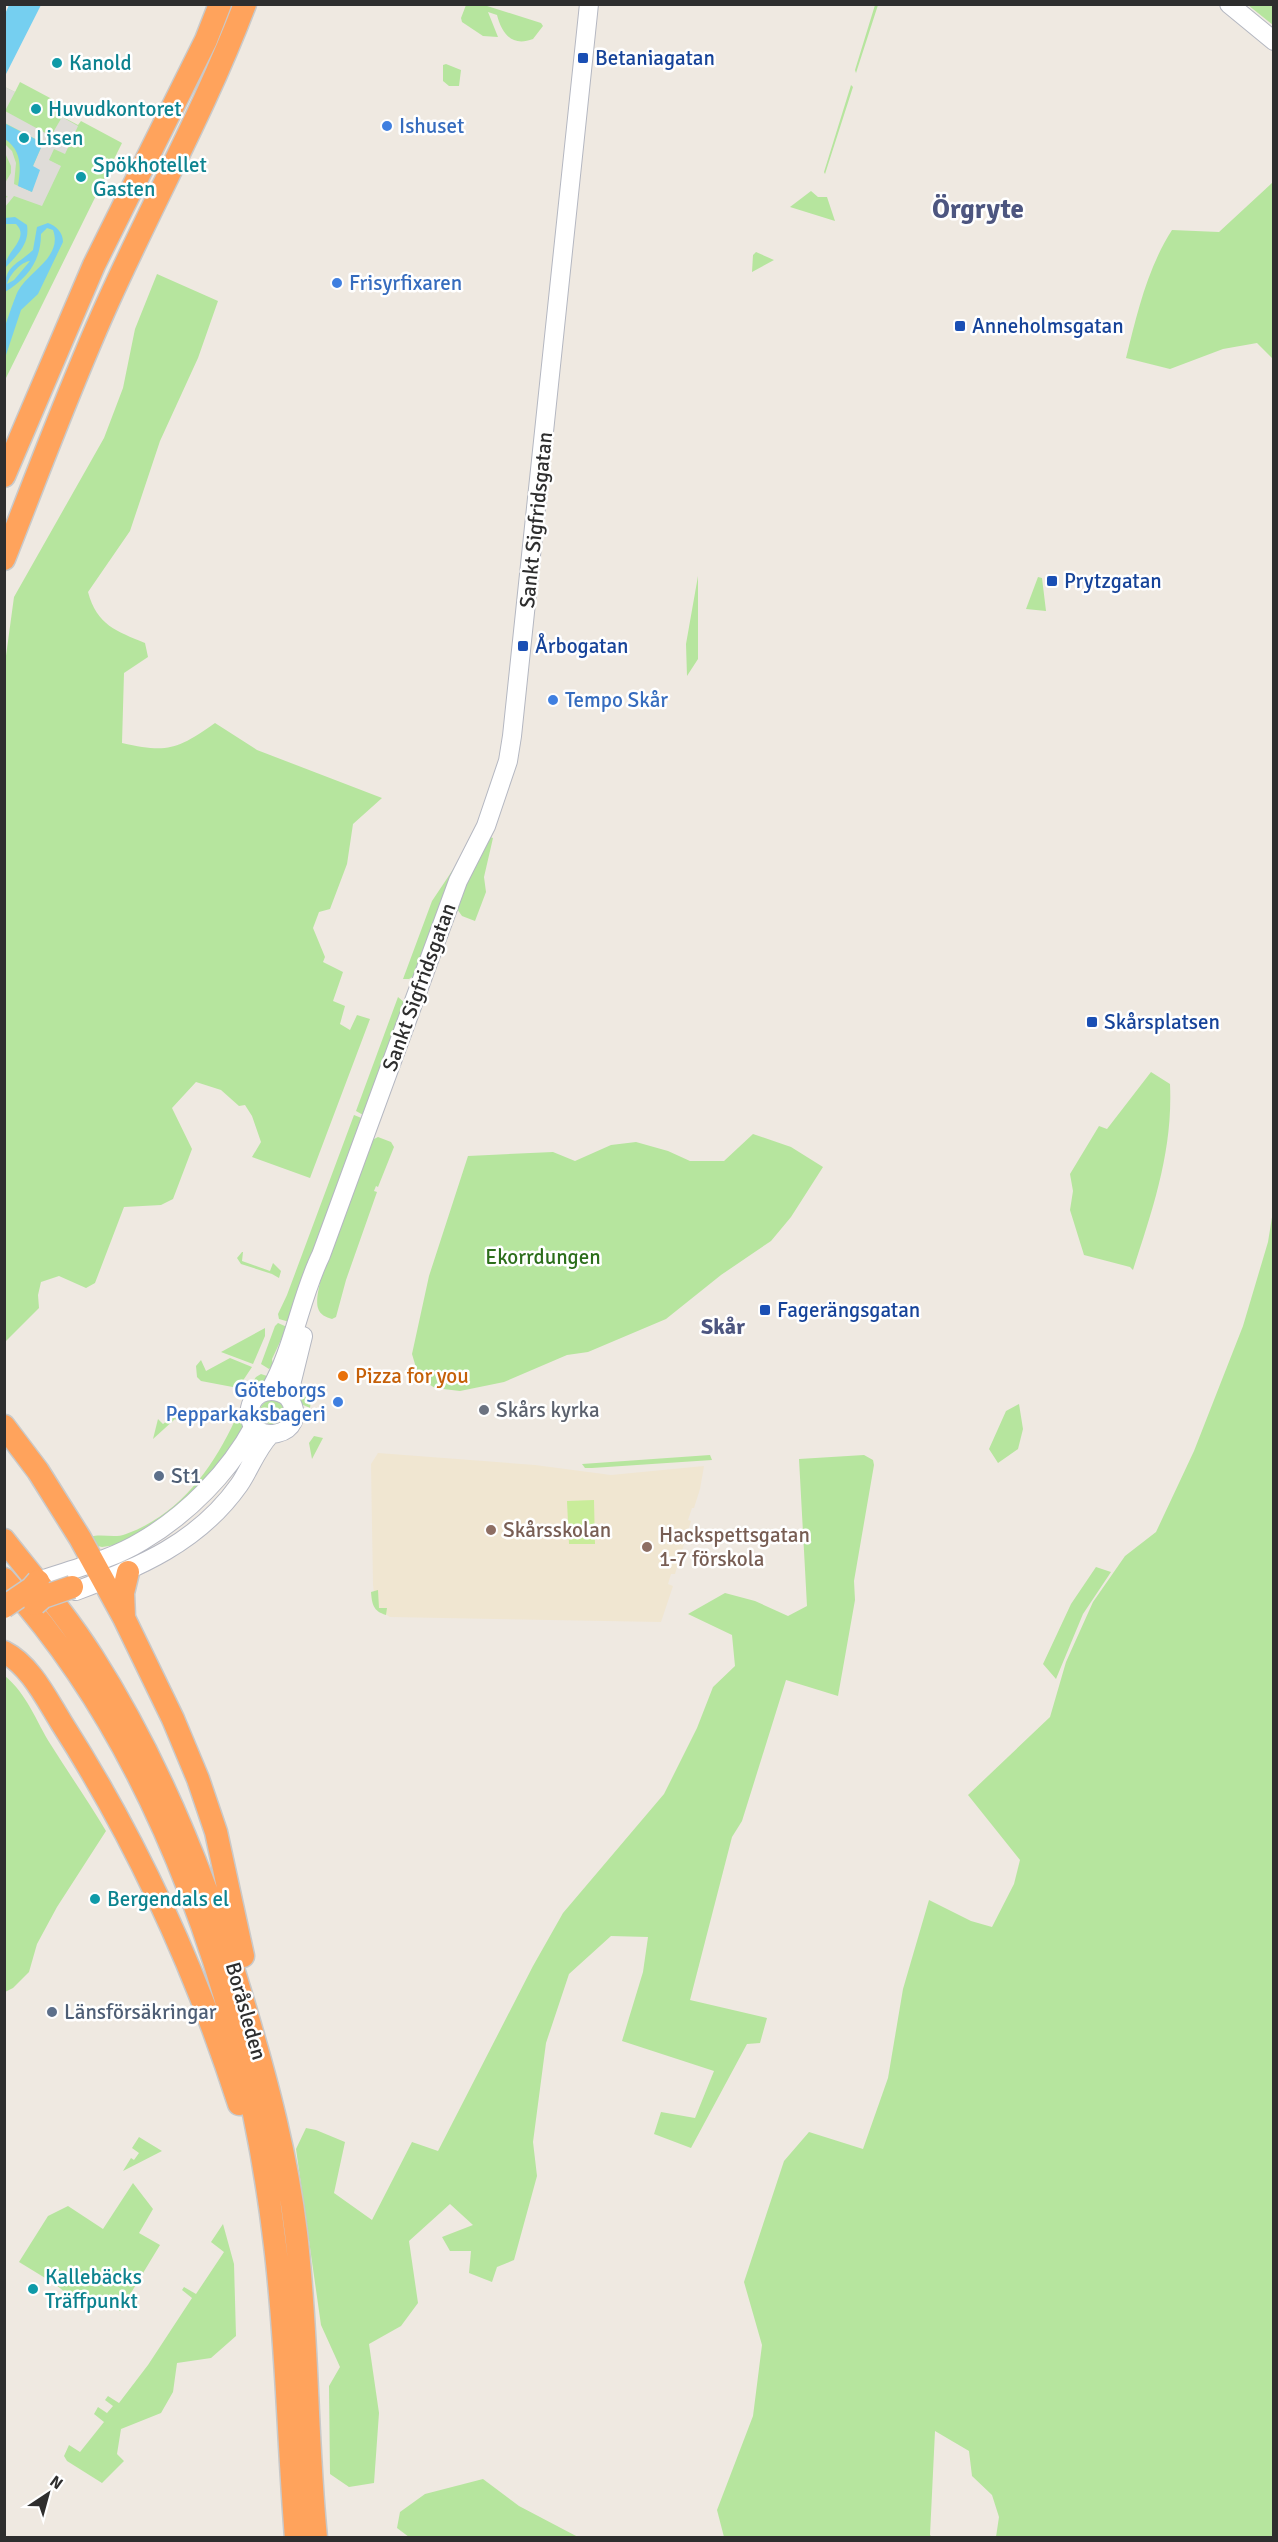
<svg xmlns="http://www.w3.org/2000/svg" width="1278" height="2542" viewBox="0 0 1278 2542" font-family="Signika,sans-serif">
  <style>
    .education { fill: #f0e6d1 }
    .green { fill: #b6e59e }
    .pitch { fill: #c9ec9a }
    .plaza { fill: #dfdcd8 }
    .water { fill: #75cff0; fill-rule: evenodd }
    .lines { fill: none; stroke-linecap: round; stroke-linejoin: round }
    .secondary-casing { stroke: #b4b7c1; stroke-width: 20 }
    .highway-casing { stroke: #c9c9c9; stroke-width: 25 }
    .secondary { stroke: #fff; stroke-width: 18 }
    .highway { stroke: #ffa35c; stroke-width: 22 }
    .highway-bridge-casing { stroke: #c9c9c9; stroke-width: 25; stroke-linecap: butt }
    .highway-bridge { stroke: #ffa35c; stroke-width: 22 }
    .transit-dot { fill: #1a4fb4; stroke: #fff; stroke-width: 2 }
    .culture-dot { fill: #0f9aa8; stroke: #fff; stroke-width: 2 }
    .shop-dot { fill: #3f7fe0; stroke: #fff; stroke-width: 2 }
    .food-dot { fill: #e8710a; stroke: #fff; stroke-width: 2 }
    .worship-dot { fill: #6b7280; stroke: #fff; stroke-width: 2 }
    .service-dot { fill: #5c6f8a; stroke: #fff; stroke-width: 2 }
    .education-dot { fill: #8d6e63; stroke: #fff; stroke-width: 2 }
    .labels { text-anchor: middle; stroke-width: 5; stroke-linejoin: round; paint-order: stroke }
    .transit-label { font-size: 21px; fill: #164399; stroke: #fff; text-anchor: start }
    .culture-label { font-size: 21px; fill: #0d838f; stroke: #fff; text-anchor: start }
    .shop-label { font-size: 21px; fill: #366cbe; stroke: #fff; text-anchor: start }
    .street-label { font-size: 21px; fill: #2e2e2e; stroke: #fff }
    .park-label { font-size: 21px; fill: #2c6e1b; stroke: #fff }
    .food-label { font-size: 21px; fill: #c56008; stroke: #fff; text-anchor: start }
    .worship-label { font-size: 21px; fill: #5b616d; stroke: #fff; text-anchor: start }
    .service-label { font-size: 21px; fill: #4e5e75; stroke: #fff; text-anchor: start }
    .education-label { font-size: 21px; fill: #785e54; stroke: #fff; text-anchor: start }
    .neighbourhood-label { font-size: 22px; font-weight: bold; fill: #4d5680; stroke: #fff }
    .district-label { font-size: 27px; font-weight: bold; fill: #4d5680; stroke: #fff }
  </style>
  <rect width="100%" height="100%" fill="#efe9e1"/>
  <path class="education" d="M378 1453 535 1465 611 1475 704 1466 700 1489 694 1508H692L688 1520 691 1521 675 1574H671L668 1584 673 1586 661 1622 390 1617 376 1608 373 1585 371 1464Z"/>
  <path class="green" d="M466 5H484L541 23 543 26 533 39C512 47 502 34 497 15L488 12 498 37 483 36 462 22 461 18Z
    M875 5H878L856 73 855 70Z
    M1248 5H1273V25Z
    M446 64 461 70 459 86H449L443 81V65Z
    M20 82 67 107 63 117 78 125 81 121 122 143 5 380V87L15 92Z
    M851 85 853 87 825 174 824 172Z
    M1273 182V359L1257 343 1223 349 1170 369 1126 358C1137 314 1147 269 1172 230L1219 232Z
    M811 191 818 197H827L835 221 790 207Z
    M756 252 774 260 752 272 753 255Z
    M157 274 218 301 198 358 160 441 130 531 88 592C97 625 116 631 145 643L148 657 124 673 122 743C167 753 177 750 215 723L257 750 382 798 353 824 347 864 330 909 319 912 313 928 325 957 323 962 343 972 333 1001 345 1006 340 1024 350 1030 357 1015 370 1019 310 1178 252 1157 261 1142 252 1116 245 1105 239 1106 221 1090 196 1082 172 1108 192 1149 173 1199 161 1205 124 1207 95 1283 86 1288 59 1276 41 1282 38 1295 39 1308 5 1342V663L14 597 104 438 123 388 135 329Z
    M698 576V659L687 676 686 644Z
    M1038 577 1042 578 1046 611 1026 609Z
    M490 837 493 838 484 877 486 892 475 921 462 916 457 909 470 870Z
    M454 868 456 869 417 974 409 979H403L432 901Z
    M398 997 405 1003 365 1116 356 1111Z
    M1151 1072 1170 1084C1173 1151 1153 1208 1133 1270L1130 1267 1084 1255 1070 1210 1073 1191 1070 1174 1099 1126 1107 1129Z
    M354 1115 364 1119 293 1323 279 1319 278 1314 287 1295Z
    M753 1134 791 1147 823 1167 791 1217 771 1241 721 1275 666 1319 588 1352 567 1355 504 1382 460 1391 435 1388 424 1381 417 1371 412 1354 429 1276 468 1156 553 1152 575 1161 611 1145 636 1142 668 1151 690 1161H724Z
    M378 1137 391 1142 394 1147 378 1187 376 1186 374 1191 377 1192 346 1280 336 1317 332 1319C326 1317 320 1315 318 1308 310 1286 361 1168 372 1140Z
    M1273 1211V2537H996L999 2517 992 2495 972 2476 969 2451 935 2431 930 2535 932 2537H724L717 2510 753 2416 762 2345 744 2282 784 2161 809 2132 863 2149 888 2078 903 1989 929 1900 971 1921 992 1927 1014 1884 1020 1860 968 1795 1050 1717 1066 1662 1093 1602 1125 1556 1156 1532 1194 1451 1243 1326 1268 1242Z
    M242 1252H243L242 1261 270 1271 273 1263 281 1271 279 1278 272 1274 241 1264 237 1258Z
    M278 1323 287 1327 272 1359 273 1365 269 1369 261 1364 275 1326Z
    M265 1328V1336L253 1364 221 1352Z
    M230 1358 252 1367 238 1388 201 1381 197 1377 196 1366 201 1360 206 1371Z
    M261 1374 273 1378 262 1387 247 1390 256 1377Z
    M296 1386 312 1392 310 1408 299 1403Z
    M260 1412a12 12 0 1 1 24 0a12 12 0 1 1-24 0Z
    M1019 1404 1023 1429 1018 1449 998 1463 989 1449 1006 1411Z
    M176 1414 178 1418 190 1420 181 1423 175 1419 153 1439 158 1419 163 1424Z
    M235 1420 241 1423 243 1428 213 1477 155 1526 116 1545 102 1547 93 1545 90 1537C102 1533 114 1539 126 1534 179 1515 213 1468 235 1420Z
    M314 1436 323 1438 312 1459 309 1443Z
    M710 1455 712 1460 592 1468H585L582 1464Z
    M864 1455 873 1460 874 1465 854 1581 855 1600 838 1696 786 1680 742 1821 732 1837 690 2000 767 2018 760 2043 747 2044 691 2148 654 2134 661 2112 695 2118 714 2071 622 2041 643 1972 648 1937 611 1936 569 1974 546 2043 533 2142 537 2176 514 2260 497 2267 492 2282 469 2273 471 2251H450L442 2237 473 2225 450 2204 409 2241 418 2303 401 2326 369 2344 379 2413 374 2483 349 2487 330 2474 329 2386 340 2367 321 2325 296 2149 306 2128 316 2130 345 2142 334 2193 372 2220 412 2142 438 2151 533 1966 563 1913 664 1794 697 1728 713 1687 735 1666 732 1635 688 1614 725 1593 755 1601 788 1616 807 1606 799 1459Z
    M1096 1567 1111 1572 1083 1614 1056 1679 1043 1664 1071 1604Z
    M378 1590 379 1608H387L386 1615C373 1611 372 1604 371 1592Z
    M5 1676C27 1694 36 1721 51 1745 69 1774 89 1802 106 1831L57 1907 37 1944 29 1972 13 1988 5 1992Z
    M139 2137 162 2151 123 2171 131 2158 134 2160 139 2153 132 2148Z
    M133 2183 153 2209 139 2233 160 2245 120 2311 102 2297 89 2312 55 2284 19 2262 48 2216 68 2206 103 2229Z
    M223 2224 234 2264 236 2336 211 2358 177 2363 173 2392 161 2413 121 2429 117 2454 124 2461 102 2483 67 2461 64 2456 69 2445 80 2452 104 2422 94 2414 98 2407 107 2413 113 2406 105 2400 108 2396 119 2403 148 2365 192 2298 182 2290 184 2287 196 2294 224 2252 211 2242Z
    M483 2479 519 2506 578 2537H409L397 2528 400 2512 425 2494Z"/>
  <path class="pitch" d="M594 1500 595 1544H569L567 1501Z"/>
  <path class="plaza" d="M5 87 15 92 5 111 51 136 62 117 78 126 65 154 54 149 49 160 61 166 42 206 14 196 5 207 4 198 8 197 5 195V183L11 173V166L5 153V144L12 151 16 163 14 184 32 192 33 166 43 143 5 123Z"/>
  <path class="water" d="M9 5H41L5 76V14Z
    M4 123 43 143 33 166 40 170 32 192 18 186C21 167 22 151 5 139Z
    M15 217 27 225C30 244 17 255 5 268 4 252 31 239 16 224H5V218Z
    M48 223C56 226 63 232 63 242L38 294 21 310 5 358C4 349 3 339 4 330 6 323 15 297 18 291 29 271 63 257 53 230L47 228 41 234C41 261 27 279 5 292 4 265 16 266 33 250L37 227ZM30 261 14 280 7 284C10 274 21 262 30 261Z"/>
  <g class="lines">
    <g class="secondary-casing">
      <path id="secondary" d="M1229 4 1274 41
        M270 1390C294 1348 300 1298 321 1255L458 881 486 826 508 761 512 736 589 4
        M288 1397C275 1387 254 1389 250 1408 243 1450 316 1437 288 1397L303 1336
        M38 1581C73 1569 111 1560 142 1541 188 1514 229 1472 254 1426
        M76 1591C139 1567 198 1543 239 1485 250 1469 256 1450 270 1435"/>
    </g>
    <g class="highway-casing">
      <path id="highway" d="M4 476 94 265 206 40 220 4
        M4 559C38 473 70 386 108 302 153 202 206 107 245 4
        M4 1426 38 1471 80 1538 124 1618 173 1719 198 1779 216 1832 243 1956
        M4 1540C34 1578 66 1615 92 1656 161 1764 209 1885 245 2008 267 2082 287 2157 296 2233 308 2334 306 2436 316 2538
        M4 1579C164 1754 248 2014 275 2245 287 2342 288 2440 296 2538
        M124 1617 123 1593 128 1572
        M4 1652C30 1665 46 1698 61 1722 137 1841 196 1970 239 2104"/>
    </g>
    <use href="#secondary" class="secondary"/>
    <use href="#highway" class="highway"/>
    <g class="highway-bridge-casing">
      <path id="highway-bridge" d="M35 1604 43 1597 72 1587
        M4 1607 32 1588 38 1581"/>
    </g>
    <use href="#highway-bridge" class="highway-bridge"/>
  </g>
  <g class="transit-dot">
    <rect x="577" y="52" width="12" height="12" rx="3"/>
    <rect x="954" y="320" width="12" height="12" rx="3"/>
    <rect x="1046" y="575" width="12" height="12" rx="3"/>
    <rect x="517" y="640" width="12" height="12" rx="3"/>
    <rect x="1086" y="1016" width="12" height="12" rx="3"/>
    <rect x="759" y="1304" width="12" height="12" rx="3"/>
  </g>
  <g class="culture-dot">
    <circle cx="57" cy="63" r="6"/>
    <circle cx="36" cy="109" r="6"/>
    <circle cx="24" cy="138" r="6"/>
    <circle cx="81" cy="177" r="6"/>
    <circle cx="95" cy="1899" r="6"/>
    <circle cx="33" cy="2289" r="6"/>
  </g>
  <g class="shop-dot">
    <circle cx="387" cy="126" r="6"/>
    <circle cx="337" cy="283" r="6"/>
    <circle cx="553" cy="700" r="6"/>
    <circle cx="338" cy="1402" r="6"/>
  </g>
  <circle class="food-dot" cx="343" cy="1376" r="6"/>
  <circle class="worship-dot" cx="484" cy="1410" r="6"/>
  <g class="service-dot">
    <circle cx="159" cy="1476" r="6"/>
    <circle cx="52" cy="2012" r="6"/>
  </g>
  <g class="education-dot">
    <circle cx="491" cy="1530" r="6"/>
    <circle cx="647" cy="1547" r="6"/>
  </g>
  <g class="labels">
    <g class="transit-label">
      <text x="595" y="65">Betaniagatan</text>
      <text x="972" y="333">Anneholmsgatan</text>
      <text x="1064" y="588">Prytzgatan</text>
      <text x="535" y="653">Årbogatan</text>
      <text x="1104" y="1029">Skårsplatsen</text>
      <text x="777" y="1317">Fagerängsgatan</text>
    </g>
    <g class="culture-label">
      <text x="69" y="70">Kanold</text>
      <text x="48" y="116">Huvudkontoret</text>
      <text x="36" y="145">Lisen</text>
      <text x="93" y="172">Spökhotellet<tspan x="93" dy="24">Gasten</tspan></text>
      <text x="107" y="1906">Bergendals el</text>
      <text x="45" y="2284">Kallebäcks<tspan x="45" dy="24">Träffpunkt</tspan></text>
    </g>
    <g class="shop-label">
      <text x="399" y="133">Ishuset</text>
      <text x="349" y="290">Frisyrfixaren</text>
      <text x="565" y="707">Tempo Skår</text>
      <text x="326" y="1397" text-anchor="end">Göteborgs<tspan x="326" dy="24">Pepparkaksbageri</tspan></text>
    </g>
    <g class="street-label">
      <text transform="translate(536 520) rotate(-84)" y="7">Sankt Sigfridsgatan</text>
      <text transform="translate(419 987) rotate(-70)" y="7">Sankt Sigfridsgatan</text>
      <text transform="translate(246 2011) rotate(74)" y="7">Boråsleden</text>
    </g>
    <g class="park-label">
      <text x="543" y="1264">Ekorrdungen</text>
    </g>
    <g class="food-label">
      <text x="355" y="1383">Pizza for you</text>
    </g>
    <g class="worship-label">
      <text x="496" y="1417">Skårs kyrka</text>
    </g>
    <g class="service-label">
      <text x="171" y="1483">St1</text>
      <text x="64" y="2019">Länsförsäkringar</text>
    </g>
    <g class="education-label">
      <text x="503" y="1537">Skårsskolan</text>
      <text x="659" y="1542">Hackspettsgatan<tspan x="659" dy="24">1-7 förskola</tspan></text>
    </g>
    <g class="neighbourhood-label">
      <text x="723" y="1334">Skår</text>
    </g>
    <g class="district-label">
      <text x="978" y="218">Örgryte</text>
    </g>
  </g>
  <rect width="1278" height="2542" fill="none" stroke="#2e2e2e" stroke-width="12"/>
  <g transform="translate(48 2494) rotate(36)" stroke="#ffffff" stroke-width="4.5" paint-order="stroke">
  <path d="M0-4.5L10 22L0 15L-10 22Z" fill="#2e2e2e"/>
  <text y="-9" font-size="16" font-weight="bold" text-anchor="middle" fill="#2e2e2e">N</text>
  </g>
</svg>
